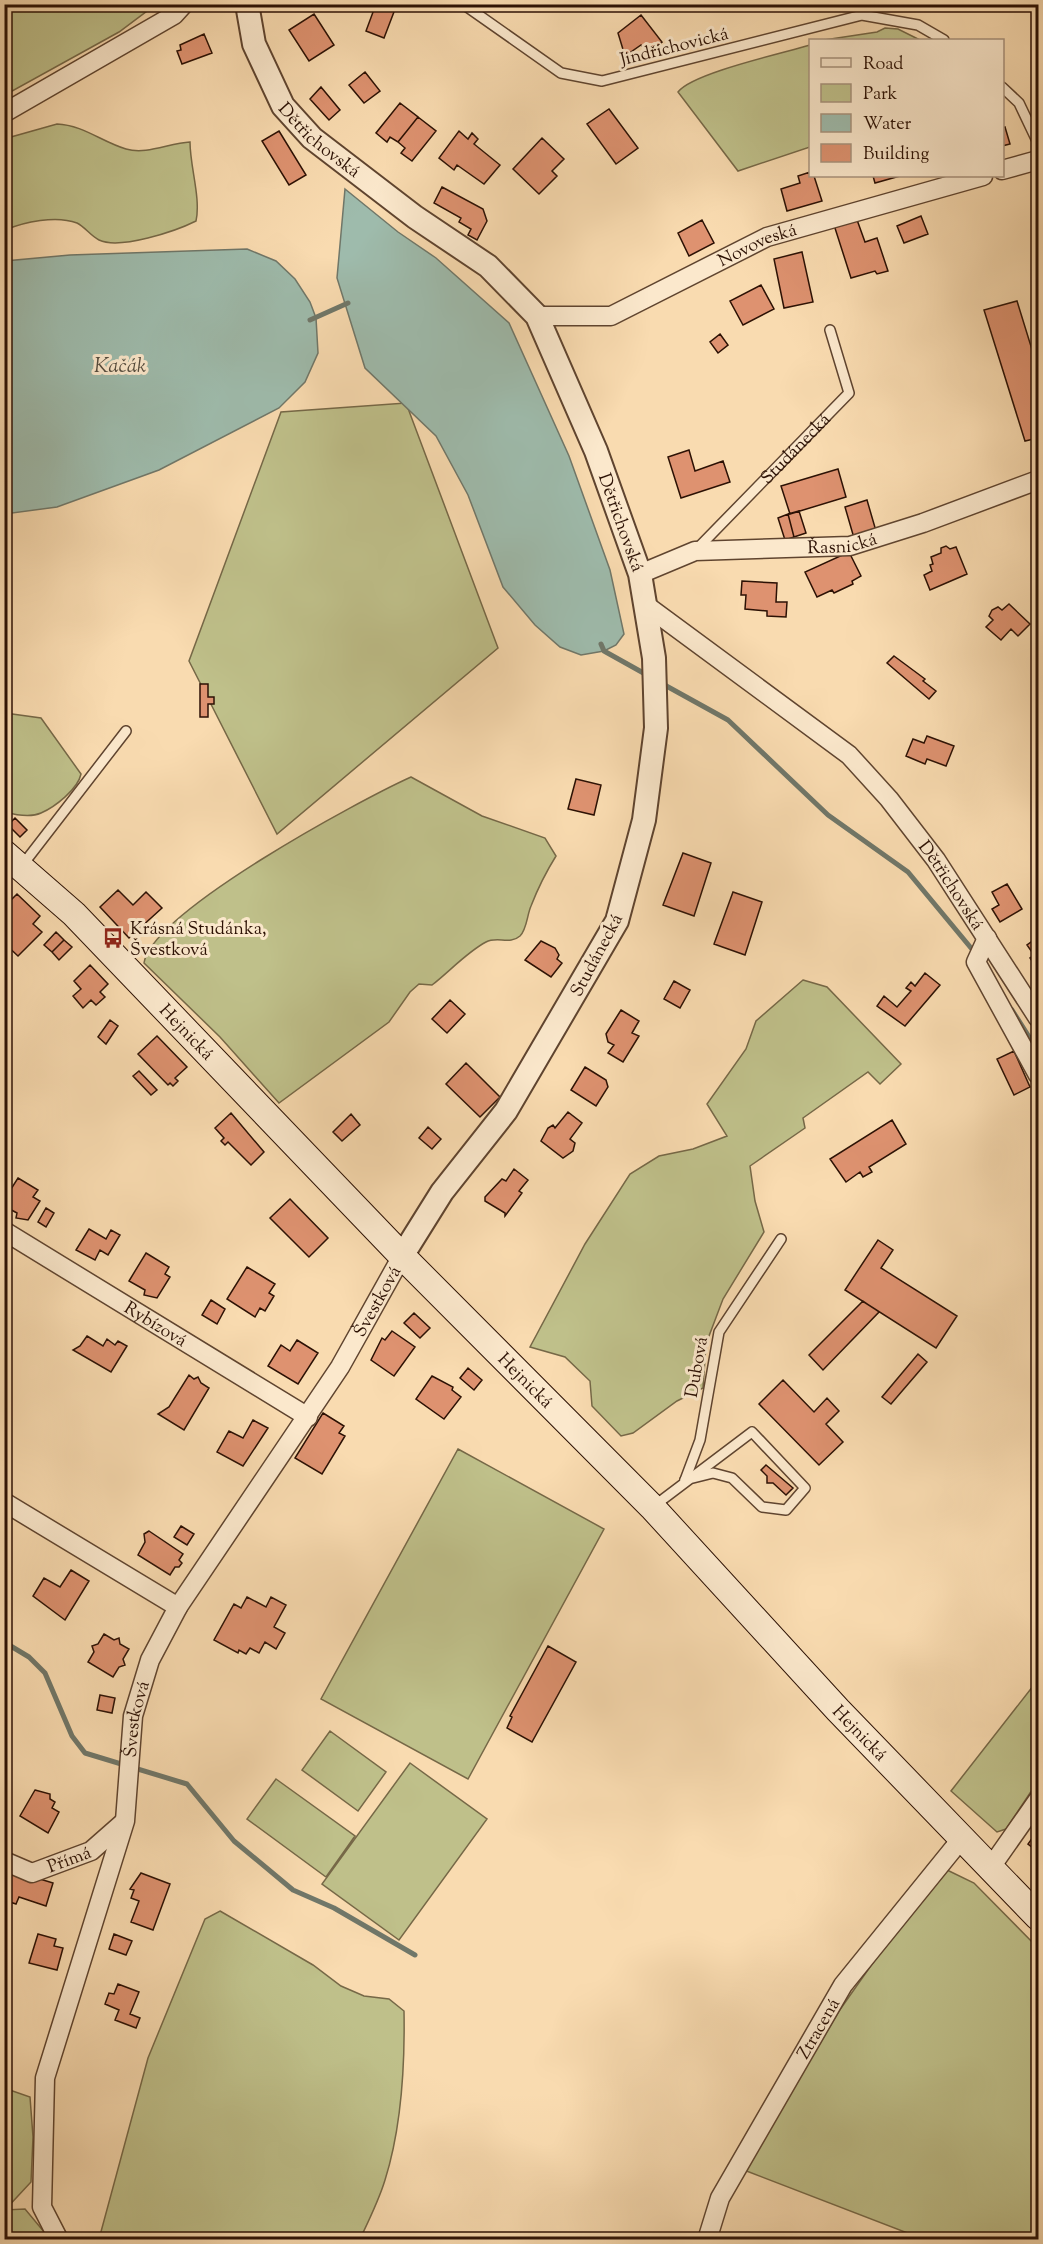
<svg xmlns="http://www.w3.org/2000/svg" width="1043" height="2244" viewBox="0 0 1043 2244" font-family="'Sorts Mill Goudy',serif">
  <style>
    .green { fill: #bfc08a; stroke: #766847; stroke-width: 1.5 }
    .water { fill: #9ebbac; stroke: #707769; stroke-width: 1.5 }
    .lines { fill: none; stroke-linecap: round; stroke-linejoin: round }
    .stream { stroke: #707769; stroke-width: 5 }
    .building { fill: #de9270; stroke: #2c1104; stroke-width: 1.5 }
    .service-casing { stroke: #5f442f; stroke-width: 12 }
    .minor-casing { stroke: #5f442f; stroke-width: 21 }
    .tertiary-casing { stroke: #5f442f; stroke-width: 26 }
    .secondary-casing { stroke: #2c1104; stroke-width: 28 }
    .service { stroke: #fbe8cc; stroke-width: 9 }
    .minor { stroke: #fbe8cc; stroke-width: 18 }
    .tertiary { stroke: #fbe8cc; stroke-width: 22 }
    .secondary { stroke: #fbe8cc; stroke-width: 26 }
    .labels { text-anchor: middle; stroke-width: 6; stroke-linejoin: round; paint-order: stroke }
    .street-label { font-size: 18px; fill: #2c1104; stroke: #fbe8cc }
    .poi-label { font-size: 18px; fill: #2c1104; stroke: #fbe8cc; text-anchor: start }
    .water-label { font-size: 20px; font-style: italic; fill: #544c3f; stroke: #fbe8cc }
  </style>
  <rect width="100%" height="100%" fill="#f9dbb0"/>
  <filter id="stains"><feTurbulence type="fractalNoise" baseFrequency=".00333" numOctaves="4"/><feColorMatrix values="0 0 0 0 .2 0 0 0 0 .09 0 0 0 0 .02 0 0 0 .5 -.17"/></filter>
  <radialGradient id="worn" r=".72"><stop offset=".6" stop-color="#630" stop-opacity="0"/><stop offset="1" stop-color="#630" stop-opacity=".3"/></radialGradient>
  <path class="green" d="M5 4H155V5L119 32 5 95Z
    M885 28 898 29 920 40H824L877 32Z
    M810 45V147L738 171 678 92C692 73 784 53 810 45Z
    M57 124C83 125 102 142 126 149 147 155 169 143 190 142 190 167 201 198 196 221 176 231 120 250 99 240 91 236 85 227 77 223 56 215 24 222 5 230V142L11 137Z
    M406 403 498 648 277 834 189 661 281 412Z
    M5 713 41 718 81 774C78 789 55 807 41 813 30 818 16 815 5 812Z
    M411 777 482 816 545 838 556 856C546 872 538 888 531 906 527 915 527 929 520 936 510 945 497 936 486 942 467 952 449 972 432 985L419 984 410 992 389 1022 279 1103 220 1037 144 963C152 912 360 800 411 777Z
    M803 980 827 987 901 1064 880 1084 868 1072 803 1118 805 1128 750 1166 755 1201 764 1232 723 1299 706 1344 703 1388 677 1401 633 1433 621 1436 592 1406 590 1381 565 1357 530 1347 585 1244 630 1174 659 1156 693 1149 727 1136 707 1104 746 1049 756 1021Z
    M458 1449 604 1529 468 1779 321 1699Z
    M1037 1681 1038 1781 1006 1829 997 1832 951 1791Z
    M330 1731 386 1772 358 1811 302 1770Z
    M410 1763 487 1819 399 1940 322 1884Z
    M276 1779 355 1836 326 1877 247 1819Z
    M945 1869 974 1883 1038 1948V2239H923L744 2170 839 2011 896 1930Z
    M220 1911 313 1965 341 1986 364 1996 389 1999 404 2011C405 2067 402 2126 385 2180 379 2200 369 2220 360 2239H99L148 2058 205 1919Z
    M4 2088 30 2097 33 2137 31 2182 5 2210 25 2209 50 2239H5Z"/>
  <path class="water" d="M345 189 398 232 436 258 509 323 569 456 610 570 624 634 616 645 604 651 581 655 560 647 535 625 503 587 468 495 436 436 365 368 337 278Z
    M247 249 276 261 295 279 310 302 316 318 318 353 305 382 279 408 159 470 57 507 5 514V261L70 255Z"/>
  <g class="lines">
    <path class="stream" d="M310 320 348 303
      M601 644 604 651 647 675
      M661 683 728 720 828 815 908 872 976 954
      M1012 1010 1038 1051
      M4 1642 29 1657 45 1673 72 1736 85 1753 187 1784 234 1841 293 1890 334 1908 415 1955"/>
  </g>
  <path class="building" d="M376 4H397L384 38 366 31Z
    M314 14 334 45 309 61 289 30Z
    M641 15 662 42 648 53 641 45 625 56 618 33Z
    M204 34 212 53 182 64 177 51 181 50 180 45Z
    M365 72 380 91 364 103 349 85Z
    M321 87 340 110 329 120 310 99Z
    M400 103 418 117 398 142 390 137 387 142 376 133Z
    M609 109 638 148 616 164 587 124Z
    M418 117 436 131 412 161 401 153 405 148 398 142Z
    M1005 127 1010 144 1002 146V128Z
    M279 131 306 175 289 185 262 141Z
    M459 131 468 139 472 133 478 139 474 144 500 165 484 184 457 165 454 170 439 158Z
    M542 138 564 159 552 171 557 176 539 194 513 169Z
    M810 172V176H814L822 201 787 211 781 189 800 183 798 176Z
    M873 176H900L875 183Z
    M442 187 483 209 487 221 477 240 468 235 471 229 459 222 461 218 434 203Z
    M921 216 928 234 904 243 897 226Z
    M856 217 865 242 877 238 888 271 877 274 875 271 851 278 834 225Z
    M702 220 714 243 689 256 678 233Z
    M802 252 813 302 784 308 774 259Z
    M761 285 774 309 743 325 730 301Z
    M1017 301 1038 369V438L1025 441 984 310Z
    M720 334 728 345 718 353 710 342Z
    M689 450 695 471 723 461 730 482 681 498 668 457Z
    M838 469 846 497 790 514 781 486Z
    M867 500 876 531 854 538 845 507Z
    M799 511 806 533 794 537 788 514Z
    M788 514 794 537 785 540 778 518Z
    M946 546 950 549 956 547 967 574 930 590 924 575 932 571 930 565 933 564 931 557 941 553V548Z
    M849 552 861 576 852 581 853 584 834 593 832 590 817 597 805 572Z
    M742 581 777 583 776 602H787L786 617 767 616V611L745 609 746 595H741Z
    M1009 604 1030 624 1018 636 1011 629 1001 640 986 627 993 620 989 616 992 610 998 607 1002 610Z
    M894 656 925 679 923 681 936 691 929 699 887 663Z
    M200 684H208V697H214V704H208V717H200Z
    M927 736 954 746 946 766 927 759 925 764 906 756 913 739 924 743Z
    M576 779 601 785 594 815 568 809Z
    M15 818 27 830 20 837 8 825Z
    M683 853 711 863 694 916 663 905Z
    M1007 884 1022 909 1000 922 992 909 999 905 992 892Z
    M118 890 133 905 146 892 162 908 129 938 100 907Z
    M733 892 762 902 745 955 714 944Z
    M17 894 40 916 33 924 42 932 18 956 4 943V907Z
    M56 932 64 940 52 952 44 945Z
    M1038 937V970L1030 958 1034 955 1027 945Z
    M64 940 72 947 59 960 52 952Z
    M541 941 555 948 559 955 557 959 562 963 551 977 525 960Z
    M90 965 108 984 100 992 105 997 96 1005 91 1000 83 1008 73 996 81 989 74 981Z
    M925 973 940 985 905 1026 877 1006 884 996 897 1007 911 991 906 988 911 982 915 986Z
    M674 981 690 990 680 1008 664 999Z
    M450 1000 465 1014 447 1033 432 1019Z
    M621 1010 639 1021 632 1033 639 1036 623 1062 608 1053 614 1045 608 1042 606 1034Z
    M110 1020 118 1026 106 1044 98 1037Z
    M157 1036 187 1067 175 1078 178 1081 173 1086 170 1083 168 1085 138 1054Z
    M1014 1051 1030 1087 1014 1095 997 1059Z
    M466 1063 500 1097 480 1117 446 1084Z
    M585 1067 606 1080 608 1087 596 1106 571 1090Z
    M139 1071 157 1090 151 1095 133 1076Z
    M568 1112 582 1123 570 1139 575 1143 573 1151 563 1158 541 1141 548 1128 553 1125 555 1128Z
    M231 1113 264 1152 251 1165 228 1142 225 1145 221 1141 224 1138 215 1128Z
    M351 1114 360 1125 342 1141 333 1132Z
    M892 1120 906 1144 869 1167 872 1172 863 1177 860 1172 846 1182 830 1159Z
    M428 1127 441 1139 432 1149 419 1138Z
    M514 1169 528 1180 519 1191 522 1193 505 1216V1213L485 1201V1197L502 1179 506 1181Z
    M18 1178 38 1190 33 1197 40 1201 28 1220 16 1218 17 1213 4 1206V1200Z
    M290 1199 328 1238 309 1257 270 1218Z
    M46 1208 54 1213 46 1227 38 1222Z
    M89 1229 106 1239 111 1230 120 1235 108 1255 100 1250 95 1260 76 1250Z
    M878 1240 893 1250 881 1268 957 1316 936 1348 845 1290Z
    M146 1253 169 1267 165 1274 170 1277 157 1298 144 1295 145 1290 129 1281Z
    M247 1267 275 1284 269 1293 274 1296 265 1311 260 1308 255 1317 227 1299Z
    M4 1290 9 1293 4 1307Z
    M211 1300 225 1309 217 1324 202 1315Z
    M863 1301 879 1312 823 1370 809 1355Z
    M414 1313 430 1328 420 1338 404 1323Z
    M392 1331 415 1347 394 1376 371 1360 382 1338 385 1340Z
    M87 1336 103 1346 107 1339 115 1345 118 1341 127 1346 111 1372 73 1350 80 1346Z
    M297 1340 318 1353 298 1384 268 1366 281 1345 290 1351Z
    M918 1354 927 1362 891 1404 882 1397Z
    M468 1368 482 1380 474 1390 460 1378Z
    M189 1375 194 1379 198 1377 201 1383 209 1388 184 1430 158 1414 169 1407Z
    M432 1376 453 1387 452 1390 461 1397 444 1419 416 1399Z
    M783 1380 814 1412 827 1398 839 1411 826 1424 843 1442 819 1465 759 1404Z
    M323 1413 344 1426 339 1433 345 1436 322 1474 295 1458Z
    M253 1420 268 1428 243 1466 217 1452 229 1431 243 1438Z
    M766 1465 793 1488 786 1495 773 1483H767V1476L761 1470Z
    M181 1526 194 1534 187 1545 174 1537Z
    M149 1531 183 1554 179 1560 182 1563 179 1567H175L170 1575 138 1555 145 1542 144 1534Z
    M71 1570 89 1581 65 1620 33 1596 44 1578 60 1587Z
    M247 1597 266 1607 271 1597 286 1605 274 1627 285 1633 276 1649 265 1642 259 1653 250 1648 246 1654 239 1650 238 1653 214 1640 234 1604 241 1608Z
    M104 1634 114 1640 119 1638 120 1644 129 1649 123 1659 125 1665 119 1667 113 1677 88 1662 94 1652 92 1646 98 1644Z
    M548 1646 576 1662 532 1742 507 1728 512 1717 510 1716Z
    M100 1695 115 1698 112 1713 97 1710Z
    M35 1790 50 1794V1799L55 1802 52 1808 59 1812 48 1833 20 1816Z
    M1038 1830V1852L1028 1844Z
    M4 1868 53 1883 46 1906 19 1897 16 1904 4 1900Z
    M141 1873 170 1884 153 1930 131 1922 139 1901 131 1898 134 1890 130 1889Z
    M38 1934 56 1939 54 1946 63 1948 57 1970 29 1963Z
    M114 1934 132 1941 126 1955 109 1949Z
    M118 1984 139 1992 130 2014 140 2018 136 2028 115 2020 119 2010 105 2004 109 1993 114 1994Z"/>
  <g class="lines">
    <g class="service-casing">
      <g id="service">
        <path d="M463 4 561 73 602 81 862 15 918 25 944 40"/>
        <path d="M1002 87 1019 103 1038 143"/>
        <path id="s1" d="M696 550 849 393 830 330"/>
        <path d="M21 867 126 731"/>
        <path d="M685 1480 700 1440 719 1332 781 1239"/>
        <path d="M654 1506 752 1432 805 1488 786 1510 762 1507 732 1478 713 1473 685 1480"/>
      </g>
    </g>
    <g class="minor-casing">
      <g id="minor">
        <path d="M4 113 174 15 184 4"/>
        <path d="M1002 170 1038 160"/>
        <path id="s2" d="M537 316H611L767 237 983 176"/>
        <path id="s3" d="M640 574 695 551 850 546 923 523 1038 480"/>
        <path id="s4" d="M647 606 849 755 889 799 936 860 1038 1018"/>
        <path d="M987 938 976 962 1038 1075"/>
        <path id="s5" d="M4 1231 308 1417"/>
        <path d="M4 1502 178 1607"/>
        <path id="s6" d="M4 1861 32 1873 91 1851 124 1822"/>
        <path d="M991 1867 1038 1800"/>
        <path id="s7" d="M59 2240 42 2207 45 2078 125 1821 133 1716 150 1660 178 1607 340 1367 402 1256"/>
        <path id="s8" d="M707 2240 720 2198 843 1985 962 1838"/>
      </g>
    </g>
    <g class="tertiary-casing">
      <g id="tertiary">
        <path id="s9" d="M247 4 254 44 283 106 312 138 415 217 488 266 537 316 596 451 640 574 654 658 656 728 644 820 617 921 506 1111 442 1192 402 1256"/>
      </g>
    </g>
    <g class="secondary-casing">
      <g id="secondary">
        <path id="s10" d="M4 853 74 914 402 1256 652 1507 838 1710 1038 1917"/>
      </g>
    </g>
    <use href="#service" class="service"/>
    <use href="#minor" class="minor"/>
    <use href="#tertiary" class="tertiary"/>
    <use href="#secondary" class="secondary"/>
  </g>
  <defs>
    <g id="bus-bare" transform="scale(1.62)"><path d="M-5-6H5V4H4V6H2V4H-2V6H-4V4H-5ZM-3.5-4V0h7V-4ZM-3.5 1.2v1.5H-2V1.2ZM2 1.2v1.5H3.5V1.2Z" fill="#8f2418" stroke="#fbe8cc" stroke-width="2.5" paint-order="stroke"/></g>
  </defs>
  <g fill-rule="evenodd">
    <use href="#bus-bare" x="113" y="938"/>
  </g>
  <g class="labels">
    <g class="street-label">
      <text transform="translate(674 46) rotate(-14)" y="6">Jindřichovická</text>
      <text dy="6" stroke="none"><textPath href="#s9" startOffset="159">Dětřichovská</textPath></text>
      <text dy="6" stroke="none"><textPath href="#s2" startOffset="237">Novoveská</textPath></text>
      <text dy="6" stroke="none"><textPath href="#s1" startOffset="142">Studánecká</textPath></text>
      <text dy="6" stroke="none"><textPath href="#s9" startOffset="663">Dětřichovská</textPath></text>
      <text dy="6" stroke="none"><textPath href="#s3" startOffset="207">Řasnická</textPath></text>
      <text dy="6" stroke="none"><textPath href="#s4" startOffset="417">Dětřichovská</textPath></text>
      <text transform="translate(596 955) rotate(-62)" y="6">Studánecká</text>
      <text dy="6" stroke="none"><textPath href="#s10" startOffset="256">Hejnická</textPath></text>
      <text dy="6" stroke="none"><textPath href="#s7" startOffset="1024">Švestková</textPath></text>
      <text dy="6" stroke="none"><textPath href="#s5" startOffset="178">Rybízová</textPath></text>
      <text transform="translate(696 1367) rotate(-80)" y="6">Dubová</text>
      <text dy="6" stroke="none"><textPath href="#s10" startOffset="742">Hejnická</textPath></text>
      <text dy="6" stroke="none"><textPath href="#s7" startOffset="538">Švestková</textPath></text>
      <text dy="6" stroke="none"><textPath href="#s10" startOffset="1228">Hejnická</textPath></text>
      <text dy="6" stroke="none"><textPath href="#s6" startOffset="70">Přímá</textPath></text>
      <text dy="6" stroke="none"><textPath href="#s8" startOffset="240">Ztracená</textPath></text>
    </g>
    <g class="poi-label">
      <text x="130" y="934">Krásná Studánka,<tspan x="130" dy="21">Švestková</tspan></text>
    </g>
    <g class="water-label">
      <text x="120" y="372">Kačák</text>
    </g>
  </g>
  <rect width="1043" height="2244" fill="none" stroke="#f9dbb0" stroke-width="24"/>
  <rect x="6" y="6" width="1031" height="2232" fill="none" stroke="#2c1104" stroke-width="3"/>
  <rect x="12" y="12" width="1019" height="2220" fill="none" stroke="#2c1104" stroke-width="1.5"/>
  <rect x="809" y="39" width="195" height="138" fill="#fbe8cc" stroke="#a8927c" stroke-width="1.5"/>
  <rect x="821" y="58" width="30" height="9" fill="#fbe8cc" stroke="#a8927c" stroke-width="1.5"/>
  <text x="863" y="69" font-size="18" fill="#2c1104">Road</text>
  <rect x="821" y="84" width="30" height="18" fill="#bfc08a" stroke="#a8927c" stroke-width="1.5"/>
  <text x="863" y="99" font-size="18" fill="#2c1104">Park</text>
  <rect x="821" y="114" width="30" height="18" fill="#9ebbac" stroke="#a8927c" stroke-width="1.5"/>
  <text x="863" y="129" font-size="18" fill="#2c1104">Water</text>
  <rect x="821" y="144" width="30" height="18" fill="#de9270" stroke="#a8927c" stroke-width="1.5"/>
  <text x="863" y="159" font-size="18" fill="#2c1104">Building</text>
  <rect width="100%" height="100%" filter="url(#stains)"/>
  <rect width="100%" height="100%" fill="url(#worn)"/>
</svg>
